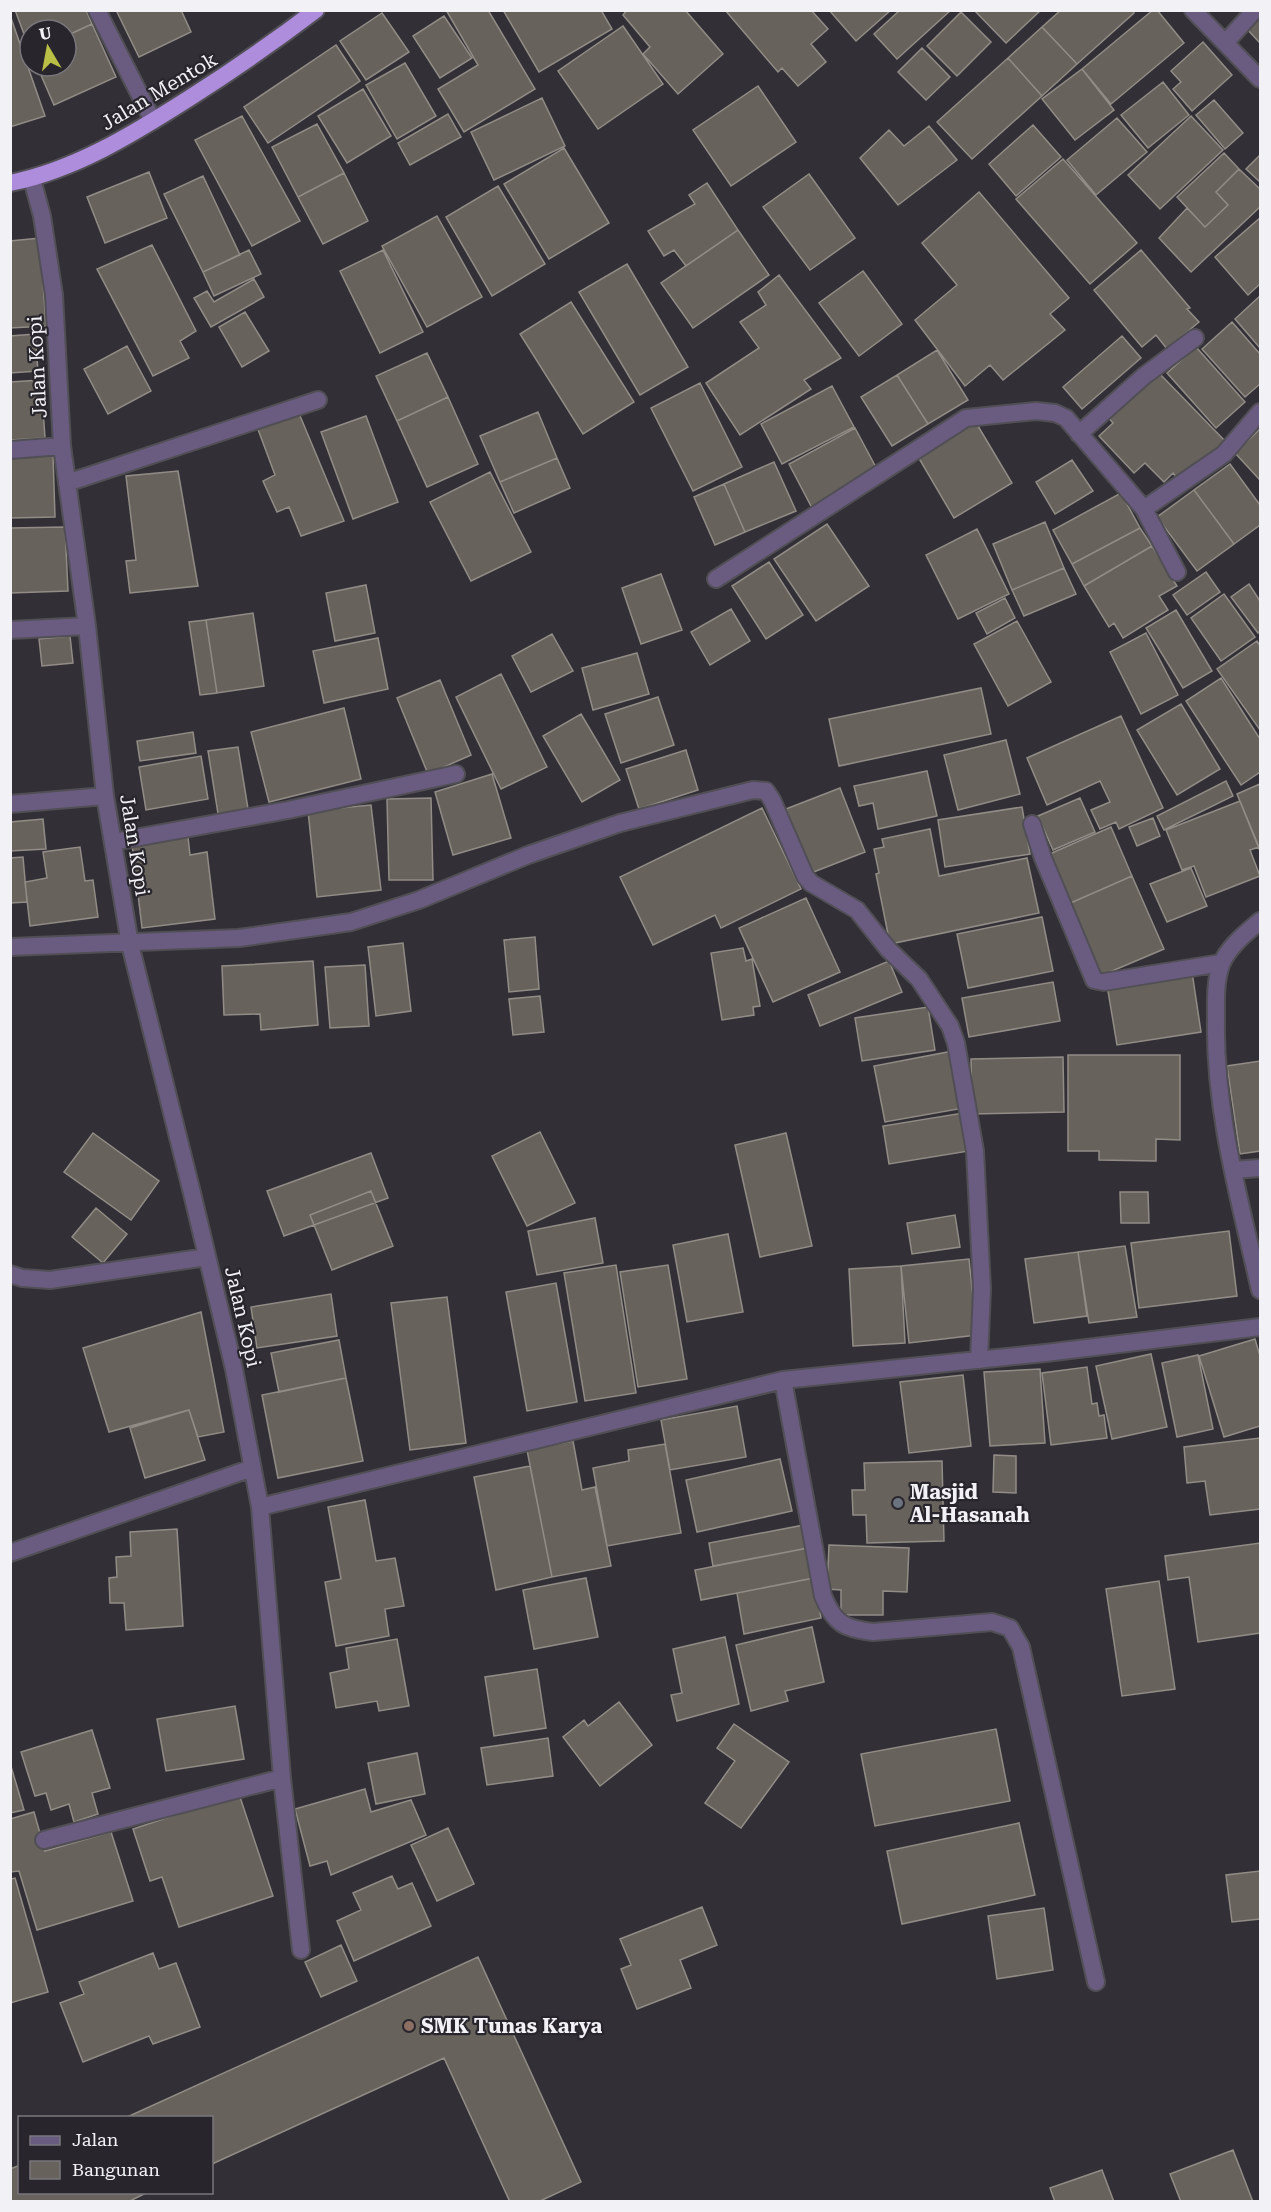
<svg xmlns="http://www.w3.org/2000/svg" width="1271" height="2212" viewBox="0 0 1271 2212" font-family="'Roboto Serif',serif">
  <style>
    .building { fill: #67625c; stroke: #928c86; stroke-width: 1.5 }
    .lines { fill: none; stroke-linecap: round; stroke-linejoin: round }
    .minor-casing { stroke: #514f55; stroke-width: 20 }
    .trunk-casing { stroke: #514f55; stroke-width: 20 }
    .minor { stroke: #6a5c80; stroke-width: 16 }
    .trunk { stroke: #ad8ddc; stroke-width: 16 }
    .worship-dot { fill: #6b7280; stroke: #28262c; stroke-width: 2 }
    .education-dot { fill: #8d6e63; stroke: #28262c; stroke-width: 2 }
    .labels { text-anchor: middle; stroke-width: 4.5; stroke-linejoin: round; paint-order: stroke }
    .street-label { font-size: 20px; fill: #f2f1f5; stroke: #28262c }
    .poi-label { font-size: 20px; font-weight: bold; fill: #f2f1f5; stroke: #28262c; text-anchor: start }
  </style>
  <rect width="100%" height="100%" fill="#323036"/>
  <path class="building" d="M15 10H86L92 24 66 36V30H30V50Z
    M116 10H181L191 32 139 57Z
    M446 10H488L535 89 464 132 438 89 478 65Z
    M503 10H601L612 29 539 72Z
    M627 10H685L723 54 678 94 643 54 650 47 623 15Z
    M725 10H811L828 29 811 44 826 62 798 86 782 68 778 72Z
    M829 10H891L856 41Z
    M900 10H951L897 59 874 34Z
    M974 10H1041L1006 43Z
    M1061 10H1133L1134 13 1077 64 1042 27Z
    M1153 10H1157L1184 43 1111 104 1082 69Z
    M961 12 991 42 957 76 927 46Z
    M382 13 409 52 366 80 340 41Z
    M1260 14V43L1246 28Z
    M10 15 45 116 10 127Z
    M444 16 472 58 440 78 413 36Z
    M92 24 116 77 54 105 37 66H66V36Z
    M623 26 663 84 598 129 558 71Z
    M1042 27 1077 64 1042 96 1008 58Z
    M1203 42 1232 75 1192 111 1173 89 1181 82 1171 71Z
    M336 45 360 81 268 143 244 107Z
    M922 48 950 77 926 100 898 72Z
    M1008 58 1042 96 972 159 937 122Z
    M405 63 436 116 397 139 366 85Z
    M1082 69 1114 110 1075 140 1042 99Z
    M1163 82 1189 115 1148 148 1121 115Z
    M758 86 796 142 731 186 693 130Z
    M363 89 391 136 347 163 318 116Z
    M542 98 565 146 494 180 471 132Z
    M1214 100 1243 133 1225 149 1196 115Z
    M448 114 461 137 410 165 398 143Z
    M242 116 300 221 252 246 195 140Z
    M1191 116 1223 150 1160 209 1128 175Z
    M1117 118 1147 152 1096 195 1067 160Z
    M317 124 344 173 298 197 272 147Z
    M1033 125 1061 157 1016 196 989 164Z
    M929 126 957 160 898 205 860 158 889 130 904 146Z
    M564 148 609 223 549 259 504 184Z
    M1224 153 1239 169 1216 192 1228 205 1205 227 1177 197Z
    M1260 155V182L1246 169Z
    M1063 159 1137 243 1090 284 1016 199Z
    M1239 169 1260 189V207L1191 272 1159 238 1187 208 1205 227 1228 205 1216 192Z
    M149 172 167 218 105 243 87 197Z
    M344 173 368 221 323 244 298 197Z
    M809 174 855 238 810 270 763 207Z
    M203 176 240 255 203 272 164 194Z
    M707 183 738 230 686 266 674 250 664 256 648 231 695 204 689 195Z
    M498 186 545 264 492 296 446 217Z
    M979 192 1069 298 1050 314 1065 330 1003 380 990 365 965 386 915 320 957 285 922 243Z
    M437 216 482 297 427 327 382 246Z
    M1260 218V284L1248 295 1215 257Z
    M738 230 769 275 693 328 661 283Z
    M40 238 46 326 10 328V241Z
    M152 245 196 331 180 341 189 358 153 376 97 269Z
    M249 250 261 274 214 296 203 272Z
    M383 250 423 332 380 353 340 271Z
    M1141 250 1190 308 1187 309 1199 322 1167 349 1156 335 1142 347 1094 290Z
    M627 264 688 367 640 395 579 292Z
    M863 271 902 324 859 356 819 303Z
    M779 275 841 358 804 380 811 389 740 435 706 383 759 348 740 322 766 305 758 292Z
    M254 279 264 297 211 327 194 298 207 291 214 302Z
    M1260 296V348L1235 319Z
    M571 302 634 402 583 434 520 334Z
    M245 312 269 351 242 367 219 327Z
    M1232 322 1260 354V384L1245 397 1202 349Z
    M35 334 38 371 10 373V336Z
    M1122 336 1141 358 1082 409 1063 387Z
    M127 346 151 391 108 414 84 369Z
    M1196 347 1245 402 1216 428 1167 373Z
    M937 350 968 400 928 424 897 375Z
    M427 353 448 397 397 421 376 376Z
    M1156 370 1225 441 1181 482 1173 473 1164 482 1145 463 1134 473 1099 436 1113 423 1107 416Z
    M897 375 928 424 892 446 861 397Z
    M41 380 45 438 10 440V382Z
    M700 383 742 467 693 491 651 408Z
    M832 386 854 427 782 464 761 424Z
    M448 397 478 464 427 487 397 421Z
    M298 411 344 521 301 536 289 507 277 512 263 481 275 475 256 424Z
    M538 412 557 458 500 482 480 436Z
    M366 416 398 502 353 519 321 432Z
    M975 421 1012 483 954 518 917 455Z
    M855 428 879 473 812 508 789 464Z
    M1260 429V480L1235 453Z
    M53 455 55 517 10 518V456Z
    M557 458 570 488 514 513 500 482Z
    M1072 460 1093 491 1055 514 1036 482Z
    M774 462 796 511 745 532 724 484Z
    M1230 464 1260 505V525L1234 544 1194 490Z
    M178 471 198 586 130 593 126 561 136 560 126 476Z
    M490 472 531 552 471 581 430 502Z
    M724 484 745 532 715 545 694 497Z
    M1194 490 1234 544 1197 571 1157 517Z
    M1121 493 1140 528 1072 564 1053 530Z
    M1045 522 1064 568 1012 590 993 544Z
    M827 524 869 586 816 621 774 559Z
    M65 527 68 591 10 593V528Z
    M1140 528 1152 546 1084 586 1072 564Z
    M977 529 1009 594 958 619 926 555Z
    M1152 546 1177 586 1159 596 1168 610 1123 638 1114 623 1109 627 1084 586Z
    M769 562 803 615 766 639 732 586Z
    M1064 568 1076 594 1024 616 1012 590Z
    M1206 572 1220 592 1187 615 1173 595Z
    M661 574 682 630 641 644 622 588Z
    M1249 584 1260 601V631L1258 633 1231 597Z
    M366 585 375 633 335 641 326 593Z
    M1224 594 1255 637 1221 661 1191 618Z
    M1005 598 1015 618 987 634 976 613Z
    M731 609 750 641 710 665 691 632Z
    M1176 610 1212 671 1183 688 1146 628Z
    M253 613 264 686 217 693 206 620Z
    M206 620 217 693 200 695 189 622Z
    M1017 621 1051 682 1008 706 974 644Z
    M1146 633 1178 695 1141 714 1110 652Z
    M552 634 573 671 531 692 512 656Z
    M70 636 73 663 42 666 39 639Z
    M378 638 388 689 324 703 313 651Z
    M1257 641 1260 646V730L1217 669Z
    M637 653 649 694 593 710 582 668Z
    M501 674 547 767 501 789 456 697Z
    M1221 678 1260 739V772L1241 785 1186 701Z
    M440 680 471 755 428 774 397 698Z
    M981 688 991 734 839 766 829 719Z
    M658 697 674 745 621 763 605 714Z
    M1181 704 1220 769 1177 795 1137 730Z
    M344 708 361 779 269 802 251 732Z
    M581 714 620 780 582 802 543 736Z
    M1121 716 1163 808 1119 829 1116 822 1100 829 1091 810 1110 802 1100 781 1047 805 1027 758Z
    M193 732 196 753 140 761 137 741Z
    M1006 740 1020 794 958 810 944 755Z
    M238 747 249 815 219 820 208 751Z
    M686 750 698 790 639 809 626 769Z
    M201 756 208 799 146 810 139 767Z
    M927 771 937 816 878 829 873 803 859 806 854 786Z
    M492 774 511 838 453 855 435 792Z
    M1226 781 1233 796 1164 830 1157 816Z
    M1260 784V851L1237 794Z
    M840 788 865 852 811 873 786 809Z
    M431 798 433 880H389L387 799Z
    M1080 798 1095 832 1053 850 1038 816Z
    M1240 801 1259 847 1250 850 1260 876 1206 897 1194 866 1182 870 1166 830Z
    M371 805 381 890 317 897 308 811Z
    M1022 807 1030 854 945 867 938 820Z
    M762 808 801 889 721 928 715 915 653 945 620 877Z
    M1153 818 1160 836 1137 846 1129 827Z
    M43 819 46 849 10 851V822Z
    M1111 827 1132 876 1066 905 1045 856Z
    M930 829 939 876 1027 858 1039 913 890 944 876 874 879 873 874 849 884 847 882 839Z
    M188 837 190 855 207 852 215 919 142 928 132 844Z
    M80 847 85 881 93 880 98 917 30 926 25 882 47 878 43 852Z
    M23 857 27 902 10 903V858Z
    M1191 868 1207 906 1167 922 1150 884Z
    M1132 876 1164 949 1098 977 1066 905Z
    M806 898 840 972 773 1002 739 928Z
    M1042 917 1053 971 968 988 957 934Z
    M535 937 539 989 509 992 504 940Z
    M403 943 411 1011 376 1016 368 947Z
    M743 948 746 961 752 959 760 1006 753 1007 754 1015 722 1020 711 953Z
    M313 961 318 1025 261 1030 260 1014 224 1015 222 966Z
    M889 961 902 992 820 1026 808 995Z
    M365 965 369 1026 330 1028 325 967Z
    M1192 972 1201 1032 1117 1045 1107 985Z
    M1053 982 1060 1021 969 1037 962 998Z
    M540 996 544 1032 513 1035 509 999Z
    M928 1007 935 1050 862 1061 855 1018Z
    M953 1051 964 1108 885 1122 874 1066Z
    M1068 1055H1180V1140L1156 1139V1161L1099 1160V1151H1068Z
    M1063 1057 1064 1112 972 1114 971 1059Z
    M1260 1061V1151L1240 1154 1227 1066Z
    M963 1113 969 1151 889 1164 883 1126Z
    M540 1132 575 1203 527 1226 492 1156Z
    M93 1133 159 1181 131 1220 64 1172Z
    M786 1133 812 1246 760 1257 735 1145Z
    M371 1153 388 1198 284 1236 267 1191Z
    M371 1191 393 1246 332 1270 310 1215Z
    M1120 1192H1148L1149 1223H1121Z
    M96 1208 127 1234 103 1263 72 1237Z
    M955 1215 960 1247 912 1254 907 1223Z
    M595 1218 603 1263 537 1275 528 1231Z
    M1229 1231 1237 1296 1139 1308 1131 1243Z
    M728 1234 743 1312 687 1322 673 1245Z
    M1125 1246 1137 1317 1089 1323 1078 1252Z
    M1078 1252 1087 1316 1034 1323 1025 1259Z
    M969 1259 977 1335 909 1343 901 1266Z
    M616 1265 636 1393 585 1401 564 1273Z
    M668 1265 687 1379 638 1387 620 1272Z
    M901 1266 905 1343 853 1346 849 1269Z
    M556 1283 577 1402 527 1411 506 1292Z
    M331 1294 337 1336 257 1348 251 1307Z
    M447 1297 466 1443 410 1450 391 1303Z
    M201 1312 224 1432 198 1437 189 1410 109 1432 83 1348Z
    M1255 1339 1260 1356V1426L1224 1437 1199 1356Z
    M339 1340 346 1378 279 1392 271 1353Z
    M1151 1354 1167 1427 1112 1439 1096 1366Z
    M1198 1355 1213 1429 1177 1437 1162 1363Z
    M1087 1367 1092 1404 1097 1403 1099 1416 1104 1415 1107 1438 1051 1445 1042 1373Z
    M1040 1369 1045 1443 990 1446 984 1372Z
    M963 1375 971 1446 909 1453 900 1382Z
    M346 1378 363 1461 278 1478 262 1395Z
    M737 1406 746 1457 670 1470 661 1420Z
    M189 1410 205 1460 145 1478 130 1428Z
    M1260 1438V1509L1210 1515 1205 1481 1187 1483 1184 1447Z
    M573 1441 582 1490 595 1487 611 1566 552 1577 527 1450Z
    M665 1444 681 1533 607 1546 593 1468 629 1461 628 1450Z
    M994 1455 1016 1456V1493L993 1492Z
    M780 1459 792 1511 697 1532 686 1480Z
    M942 1461 944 1541 867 1543 866 1515H853L852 1490H865L864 1463Z
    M530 1466 552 1577 496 1590 474 1477Z
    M365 1500 376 1561 395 1558 404 1606 385 1609 389 1636 336 1646 325 1582 341 1579 328 1507Z
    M804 1525 808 1548 713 1566 709 1543Z
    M177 1529 183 1626 126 1630 124 1603H110L109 1578 117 1577 116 1557 131 1556 130 1532Z
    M1260 1543V1633L1198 1642 1189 1577 1168 1580 1165 1556Z
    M829 1545 909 1548 907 1592 883 1591V1615H841V1590L827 1589Z
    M808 1548 814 1578 701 1600 695 1570Z
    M586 1578 598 1637 534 1649 523 1590Z
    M814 1578 821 1618 744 1634 737 1593Z
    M1159 1581 1175 1689 1122 1696 1106 1589Z
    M812 1627 824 1682 785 1691 788 1701 751 1711 736 1645Z
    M725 1637 739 1704 677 1721 671 1695 682 1693 673 1649Z
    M397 1639 409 1706 379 1711 377 1701 336 1708 330 1673 349 1669 346 1648Z
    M537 1669 546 1728 494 1736 485 1677Z
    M619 1702 652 1745 600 1786 563 1737 584 1720 588 1726Z
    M235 1706 244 1759 166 1771 157 1719Z
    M734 1724 789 1762 741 1828 705 1803 735 1761 717 1748Z
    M996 1729 1010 1801 875 1826 861 1754Z
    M92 1730 110 1788 92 1793 98 1814 74 1822 69 1804 51 1810 46 1793 35 1796 21 1752Z
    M548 1738 553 1776 487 1785 481 1748Z
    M417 1753 425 1794 376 1804 368 1763Z
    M10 1763 24 1810 10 1813Z
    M365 1789 371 1812 411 1800 426 1835 331 1875 327 1861 310 1866 295 1809Z
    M239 1794 273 1896 179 1927 162 1877 150 1881 133 1829Z
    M34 1812 45 1851 111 1832 133 1901 37 1930 19 1871 10 1872V1819Z
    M1019 1823 1035 1895 902 1924 887 1851Z
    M448 1828 474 1884 437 1901 411 1845Z
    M1260 1871V1919L1232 1922 1226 1875Z
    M392 1876 398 1889 412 1883 431 1926 354 1961 337 1921 361 1910 353 1893Z
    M15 1878 48 1992 10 2003V1879Z
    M702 1907 717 1945 680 1960 691 1988 637 2009 621 1969 631 1965 620 1939Z
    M1044 1908 1053 1970 997 1979 988 1916Z
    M341 1945 357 1981 321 1997 305 1962Z
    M153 1953 159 1969 176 1963 200 2027 153 2044 149 2036 83 2062 60 2003 84 1994 79 1982Z
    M478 1957 581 2182 538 2202H510L444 2058 212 2164V2118H125Z
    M1233 2150 1253 2202H1181L1170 2174Z
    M20 2165V2192H148L128 2202H10V2169Z
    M1102 2170 1114 2202H1055L1050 2188Z"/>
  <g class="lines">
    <g class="minor-casing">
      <path id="minor" d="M97 10 153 121
        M1193 10 1260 79
        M1226 42 1255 10
        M32 179 42 216 54 295 62 446 87 626 105 796 130 944 192 1193 234 1369 260 1507
        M1079 434 1144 376 1195 338
        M10 450 62 446
        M67 483 318 400
        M1144 509 1224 454 1260 412
        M716 579 966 418 1036 411 1055 413 1066 418 1144 509 1177 572
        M10 630 87 626
        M10 804 105 796
        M1032 824 1043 858 1094 980 1104 982 1221 963
        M113 842 288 810 456 774
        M1260 921C1247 932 1227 948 1221 965 1215 982 1216 1001 1216 1019 1214 1111 1240 1201 1260 1290
        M10 947 239 938 351 922 419 900 528 855 620 823 753 790 766 791 772 800 805 876 811 883 857 910 888 949 919 979 950 1026 956 1043 975 1151 982 1289 979 1360
        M1233 1170 1260 1168
        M10 1274 22 1278 50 1280 207 1257
        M783 1380 823 1596C834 1623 844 1629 873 1632L992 1622 1010 1628 1021 1647 1096 1982
        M10 1553 252 1468
        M44 1840 282 1778
        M301 1950 282 1778 260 1507 783 1380 1045 1353 1260 1327"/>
    </g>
    <g class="trunk-casing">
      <path id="trunk" d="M10 183C75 170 133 134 188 99 232 71 274 42 316 10"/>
    </g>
    <use href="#minor" class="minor"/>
    <use href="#trunk" class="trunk"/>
  </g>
  <circle class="worship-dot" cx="898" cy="1503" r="6"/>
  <circle class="education-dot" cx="409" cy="2026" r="6"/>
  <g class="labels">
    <g class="street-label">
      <text transform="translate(159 91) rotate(-31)" y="7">Jalan Mentok</text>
      <text transform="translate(37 367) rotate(-93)" y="7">Jalan Kopi</text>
      <text transform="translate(135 845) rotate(81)" y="7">Jalan Kopi</text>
      <text transform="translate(243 1317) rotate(77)" y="7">Jalan Kopi</text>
    </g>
    <g class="poi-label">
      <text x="910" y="1499">Masjid<tspan x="910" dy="23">Al-Hasanah</tspan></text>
      <text x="421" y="2033">SMK Tunas Karya</text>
    </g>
  </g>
  <rect width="1271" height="2212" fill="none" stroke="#f2f1f5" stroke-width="24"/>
  <rect x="18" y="2116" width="195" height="78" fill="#28262c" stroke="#79777c" stroke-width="1.5"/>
  <rect x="30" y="2136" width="30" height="9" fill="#6a5c80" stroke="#79777c" stroke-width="1.5"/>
  <text x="72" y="2146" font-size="18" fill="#f2f1f5">Jalan</text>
  <rect x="30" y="2161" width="30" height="18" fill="#67625c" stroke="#79777c" stroke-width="1.5"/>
  <text x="72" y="2176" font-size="18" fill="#f2f1f5">Bangunan</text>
  <g transform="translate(48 48) rotate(350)"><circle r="28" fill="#28262c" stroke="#79777c" stroke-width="1.5"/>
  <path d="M0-4.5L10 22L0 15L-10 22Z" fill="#bac045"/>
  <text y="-9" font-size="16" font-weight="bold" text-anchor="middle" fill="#f2f1f5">U</text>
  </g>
</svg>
